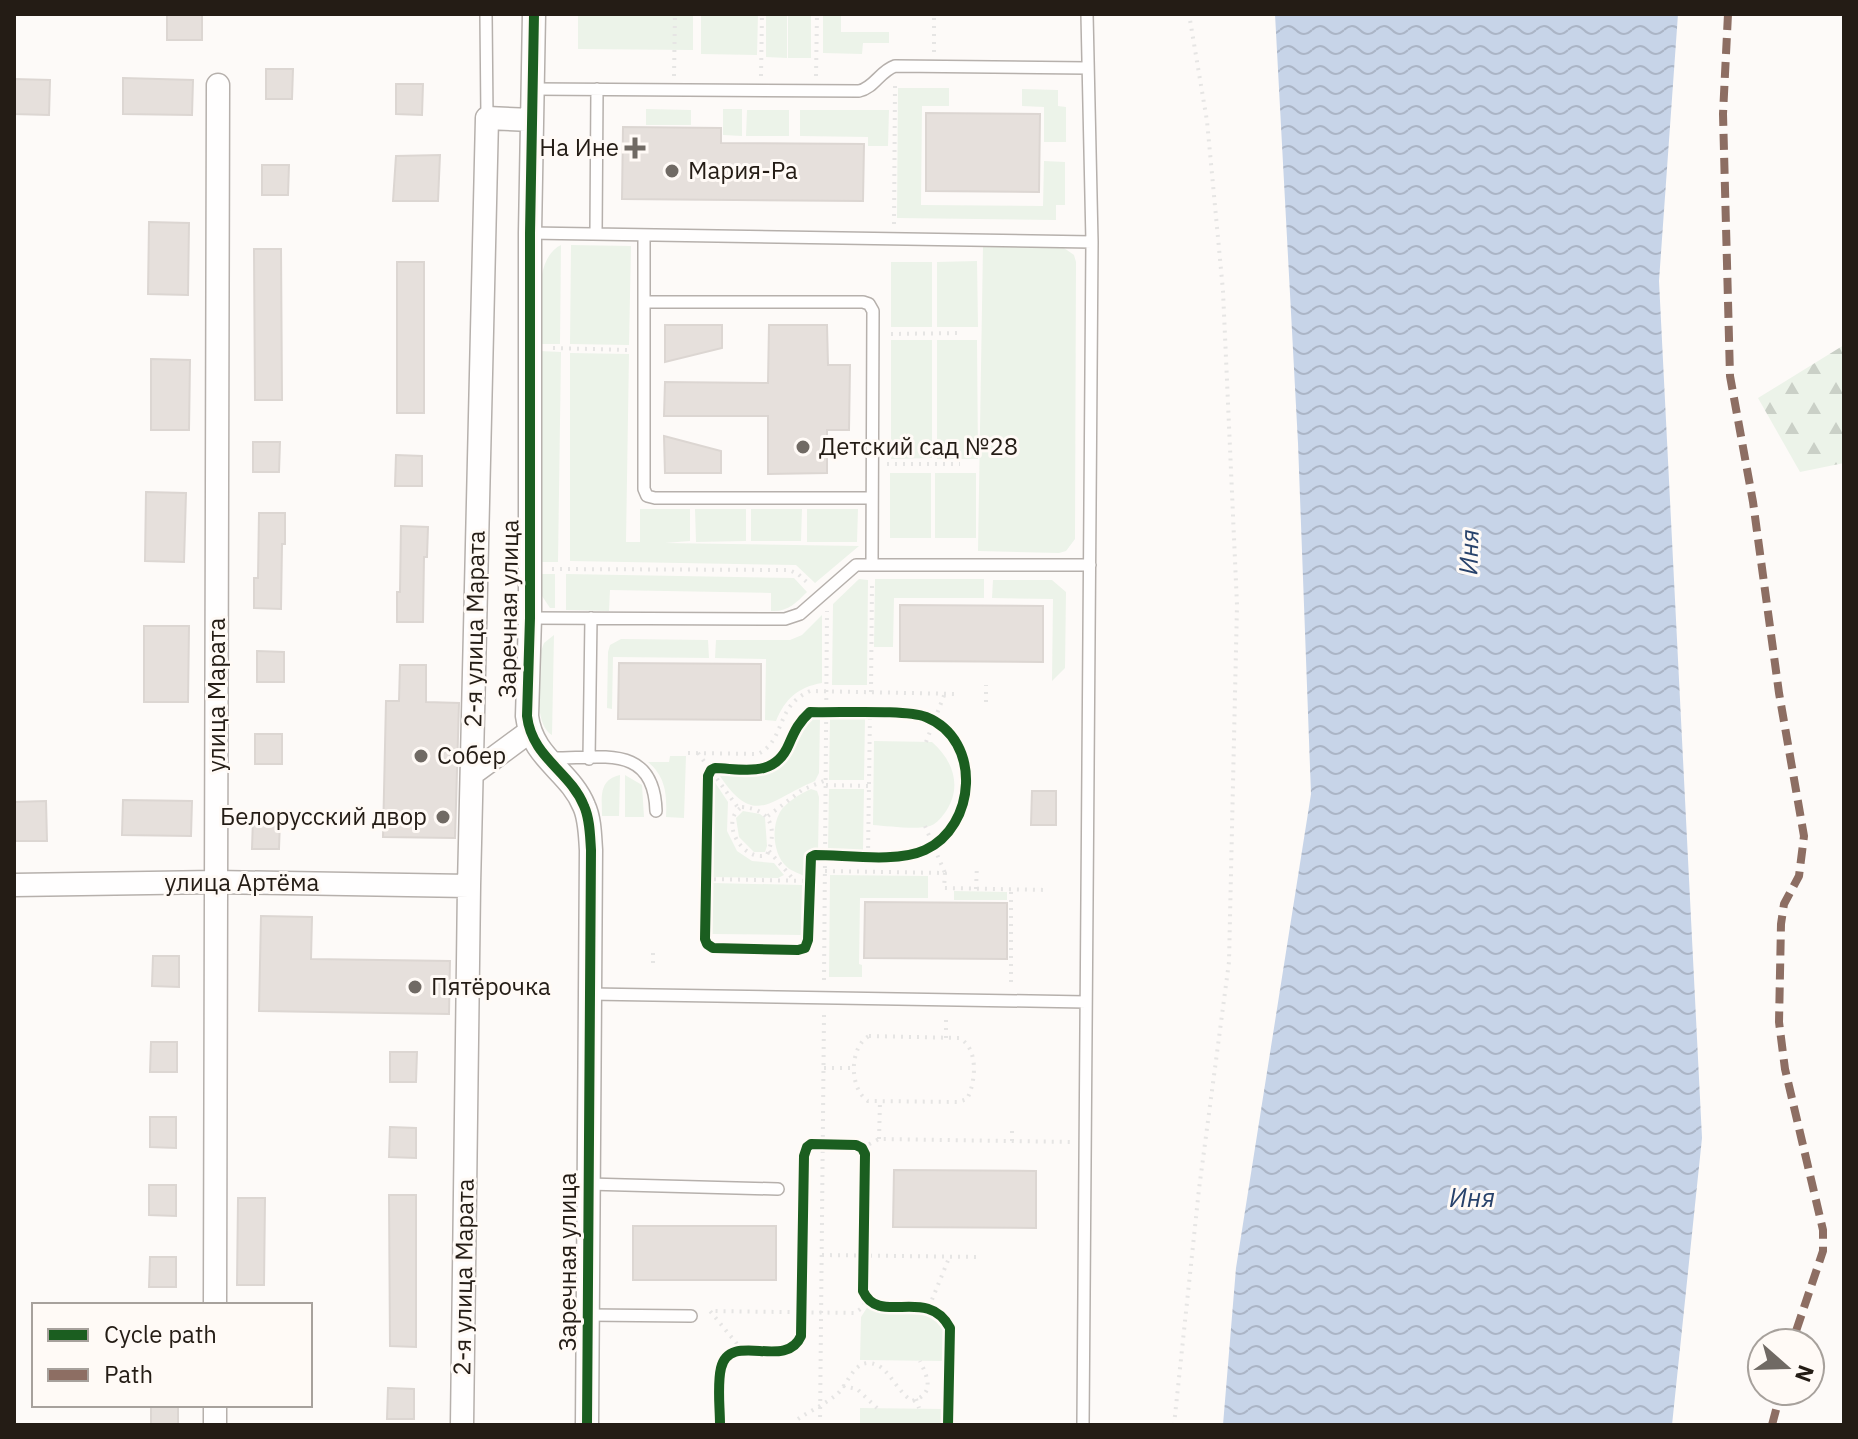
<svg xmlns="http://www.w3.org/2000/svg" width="1858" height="1439" viewBox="0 0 1858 1439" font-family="'IBM Plex Sans',sans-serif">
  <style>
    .green { fill: #ecf3e9 }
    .forest { fill: url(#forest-firs) }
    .water { fill: url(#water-waves) }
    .building { fill: #e6e0dc; stroke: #dcd6d2; stroke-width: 2 }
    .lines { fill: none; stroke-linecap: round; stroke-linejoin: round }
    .lane-casing { stroke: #b6b0ac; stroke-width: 14 }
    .street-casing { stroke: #b6b0ac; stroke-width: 25 }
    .path { stroke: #e6e5e4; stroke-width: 4; stroke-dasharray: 2 6; stroke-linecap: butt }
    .lane { stroke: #fffefe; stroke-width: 11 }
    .street { stroke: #fffefe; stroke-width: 22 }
    .quiet { stroke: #8d6e63; stroke-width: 8; stroke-dasharray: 16 8; stroke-linecap: butt }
    .cycleway-casing { stroke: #fffaf6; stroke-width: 15 }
    .cycleway { stroke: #1b5e20; stroke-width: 10 }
    .poi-dot { fill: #706a64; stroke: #fffaf6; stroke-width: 3 }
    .labels { text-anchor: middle; stroke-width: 6; stroke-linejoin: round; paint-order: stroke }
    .poi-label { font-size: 24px; fill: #241c15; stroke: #fffaf6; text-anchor: start }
    .street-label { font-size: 24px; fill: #241c15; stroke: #fffaf6 }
    .water-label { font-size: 26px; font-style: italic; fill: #28426b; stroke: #fffaf6 }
  </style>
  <defs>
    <pattern id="forest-firs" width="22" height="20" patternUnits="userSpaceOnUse" patternTransform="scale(2)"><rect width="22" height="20" fill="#ecf3e9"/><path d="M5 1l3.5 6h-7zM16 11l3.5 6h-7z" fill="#cad0c7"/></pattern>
    <pattern id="water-waves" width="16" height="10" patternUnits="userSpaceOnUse" patternTransform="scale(2)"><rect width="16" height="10" fill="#c7d4e8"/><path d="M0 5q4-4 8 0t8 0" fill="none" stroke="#abb5c6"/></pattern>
  </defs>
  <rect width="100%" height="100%" fill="#fdfaf8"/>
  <path class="green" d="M578 14H693V50L578 49Z
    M701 14H758L757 55 701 54Z
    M766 14H787V58L766 57Z
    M788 14H811V58H788Z
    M823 14H841V32H889V43H863L862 54 823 53Z
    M898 88H949V106H922L921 205 1043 206 1044 161 1065 162V205H1056V220L897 218Z
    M1022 89 1058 90V106L1066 107V142H1044V107L1022 106Z
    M646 109 691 110V125H646Z
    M723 109H742V136L723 135Z
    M747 110H789V136H746Z
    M800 110H889L888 146H868V137L800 136Z
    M561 245 560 344H540C541 315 532 259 561 245Z
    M571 245 631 246 629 345 570 344Z
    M983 246 1064 248 1074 255 1076 262 1075 539 1066 551 1059 553 978 551Z
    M977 261 978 327H937V262Z
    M891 262H932V327H891Z
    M891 340H932V458L891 459Z
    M937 340H977L978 459H937Z
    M540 351 561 352 558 562H540Z
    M570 353 629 354 626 542H640V509H690V541L665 543 859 546 815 583 796 565 570 561Z
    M890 473H931V538H890Z
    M935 473H976V538H935Z
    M695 509H746V541L696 542Z
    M751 509H802L801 541H751Z
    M807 509H858L857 542H807Z
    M541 574H555V608H550L542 596Z
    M566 574 794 578 807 592C796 603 788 612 771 611V593L610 590 609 611 566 610Z
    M859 579 868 580 867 685H832L833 604Z
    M875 579H984V598H894L893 647H874Z
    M993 580H1052L1066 592 1065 668 1052 681 1053 599 992 598Z
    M822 615V683C798 687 785 699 776 721L765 720 766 659 715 658 716 640H790L802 635Z
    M554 635 552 735C532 723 540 673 541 651L544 643Z
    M621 639 708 640 709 658 613 657 612 709 607 708 608 652 610 645Z
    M810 718H820L819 773 815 781C767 801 754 830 716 770 745 771 783 779 794 745 797 733 799 724 810 718Z
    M830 718 865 719 864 780H829Z
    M874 741 932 742C954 761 963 789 944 814 941 818 935 825 930 826 917 830 887 826 873 825Z
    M670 756H686L684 818 666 817C667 795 666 777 648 762H669Z
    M620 775 619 816H602C602 798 598 780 620 775Z
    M625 775 642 785 644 817H625Z
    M710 775 728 802 727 831 737 851 752 861 774 863 784 875 778 878 709 877Z
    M811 789 817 791 819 797 818 852H805L804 876C799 873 791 871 787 867 773 855 771 827 780 812 786 802 800 794 811 789Z
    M829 789H864L863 851 828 850Z
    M743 811 760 814 765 818 767 846 765 852H754L739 837 736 818Z
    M830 875 928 876V898H860L859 964 862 965V977H829Z
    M712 883 802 885 801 935 712 934Z
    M954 891 1007 892V900H954Z
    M870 1303 881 1309 936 1312 946 1327 945 1361 860 1360 861 1317Z
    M860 1408 944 1409V1425H860Z"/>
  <path class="forest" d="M1844 345V463L1800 472 1758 398Z"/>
  <path class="water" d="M1275 14H1678L1659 281 1702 1138 1672 1425H1223L1236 1268 1311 794 1298 443Z"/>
  <path class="building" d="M167 14H202V40H167Z
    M266 69H293L292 99H266Z
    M123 78 193 80 192 115 123 114Z
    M14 79 50 80 49 115 14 114Z
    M396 84H423L422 115 396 114Z
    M926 113 1040 114 1039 192 926 191Z
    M623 127 721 128V143L864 144 863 201 622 199Z
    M440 155 438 201H393L396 156Z
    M262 165H289L288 195H262Z
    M149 222 189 223 188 295 148 294Z
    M254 249H281L282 400H255Z
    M397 262H424V413H397Z
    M665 325H722V348L665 362Z
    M769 325H827L828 365H850L849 430H827V473L768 474V416H664L665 382 768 383Z
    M151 359 190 360 189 430H151Z
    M664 436 721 451V473H665Z
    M253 442H280L279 472H253Z
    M396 455 422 456V486H395Z
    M146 492 186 493 184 562 145 561Z
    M259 513H285V544H282L281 609 254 608V578H258Z
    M401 526 428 527 427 557H424L423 622H397V592H400Z
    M900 605 1043 606V662L900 661Z
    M144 626H189L188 702H144Z
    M257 651 284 652V682H257Z
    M619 663 761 664V720L618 719Z
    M400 665H426V702L459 703 455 838 383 837 386 701H399Z
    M255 734H282V764H255Z
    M1032 791H1056V825H1031Z
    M123 800 192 801 191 836 122 835Z
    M46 801 47 841H14V802Z
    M253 818 280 819 279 849H252Z
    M865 902 1007 903V959L864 958Z
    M261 916 312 917 311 959 450 961 449 1014 259 1011Z
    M153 956H179V987L152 986Z
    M151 1042H177V1072H150Z
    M390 1052H417L416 1082H390Z
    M150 1117H176V1148L150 1147Z
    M390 1127 416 1128V1158L389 1157Z
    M894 1170 1036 1171V1228L893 1227Z
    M149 1185H176V1216L149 1215Z
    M389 1195H416V1347L390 1346Z
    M238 1198H265L264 1285H237Z
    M633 1226H776V1280H633Z
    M150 1257H176V1287H149Z
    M388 1388 414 1389V1419H387Z
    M151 1405H178V1425H151Z"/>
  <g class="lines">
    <g class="lane-casing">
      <path id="lane" d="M486 14 487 118
        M533 89 859 91C874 88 880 71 895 66L1087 68
        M530 233 1092 242
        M596 234 597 89
        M644 235V489L647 496 655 498H872
        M644 302H863L869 304 873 311 872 564
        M530 618 785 619 800 614 856 565H1090
        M549 758C600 759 654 742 656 811
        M589 759 591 618
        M590 994 1086 1002
        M588 1184 778 1189
        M587 1315 691 1316
        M1083 1425 1092 242 1087 14"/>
    </g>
    <g class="street-casing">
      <path id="street" d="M534 14 530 233V618L527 716C532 758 570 771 584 806 590 819 590 836 591 850L587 1425
        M472 774 529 732
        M14 885 216 882 469 886
        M215 1305 218 85
        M215 1425V1405
        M462 1425 469 886 487 118 532 120"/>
    </g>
    <path class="path" d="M934 52V14
      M674 76 675 14
      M761 76 762 14
      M816 76 817 14
      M894 224 895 85
      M891 334 960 333
      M553 348 628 350
      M887 464H960
      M552 569 789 570 798 574 810 585
      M871 692 872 582
      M986 702V685
      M926 742 945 693
      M688 753 758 754C786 740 775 706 810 691L958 694
      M698 753 739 809
      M826 785 869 786
      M742 807C771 809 778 829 767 855 743 863 718 821 742 807Z
      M768 816 802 790 826 780
      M925 826 945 873
      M769 851 794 880
      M868 856 870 713
      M825 871 945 873 944 888 1048 890
      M706 879 809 881
      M976 889 977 865
      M653 963V947
      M824 980 827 611
      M1011 982V889
      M869 1036 959 1038C979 1048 976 1082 967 1099L958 1102 868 1101C849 1089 849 1047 869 1036Z
      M946 1038V1016
      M824 1068H856
      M879 1139 880 1102
      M1012 1141V1126
      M862 1148 879 1139 1071 1142
      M822 1255 978 1257
      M929 1307 949 1258
      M742 1350 710 1311 855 1313 863 1307 866 1298
      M843 1386 857 1389 877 1408
      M916 1399 919 1408
      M798 1419C810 1411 825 1404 836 1395 849 1385 854 1355 877 1365 889 1370 898 1392 912 1401 935 1394 928 1378 920 1361
      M820 1425 824 1015
      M1174 1425 1199 1189 1229 962 1237 605 1223 291 1207 121 1189 14"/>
    <use href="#lane" class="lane"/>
    <use href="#street" class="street"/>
    <path class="quiet" d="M1728 14 1723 114 1730 376 1753 502 1779 693 1804 836 1799 876 1784 904 1781 924 1779 1022 1785 1069 1823 1230V1251L1792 1343
      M1772 1425 1781 1391"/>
    <g class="cycleway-casing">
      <path id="cycleway" d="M534 14 530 233V618L527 716C532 758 570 771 584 806 590 819 590 836 591 850L587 1425
        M810 712C837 713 906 709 926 717 983 740 976 827 925 850 897 863 846 855 815 855L811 857 808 940 805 948 798 950 713 948 707 944 705 939 708 776 711 770 715 768C745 769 775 778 789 744 795 730 799 722 810 712Z
        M720 1425C720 1407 717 1385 721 1368 730 1330 786 1371 801 1336L804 1156 807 1147 811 1144 856 1145 862 1148 865 1154 863 1291C879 1327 927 1285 950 1328L948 1425"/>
    </g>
    <use href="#cycleway" class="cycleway"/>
  </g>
  <g class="poi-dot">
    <path d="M631 136h8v8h8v8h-8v8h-8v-8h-8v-8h8z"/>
    <circle cx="672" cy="171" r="8"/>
    <circle cx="803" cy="447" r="8"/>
    <circle cx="421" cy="756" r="8"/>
    <circle cx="443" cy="817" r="8"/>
    <circle cx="415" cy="987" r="8"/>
  </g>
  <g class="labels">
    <g class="poi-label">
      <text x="619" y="156" text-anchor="end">На Ине</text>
      <text x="688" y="179">Мария-Ра</text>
      <text x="819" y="455">Детский сад №28</text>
      <text x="437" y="764">Собер</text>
      <text x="427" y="825" text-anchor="end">Белорусский двор</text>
      <text x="431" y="995">Пятёрочка</text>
    </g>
    <g class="street-label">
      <text transform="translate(509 609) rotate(-89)" y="8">Заречная улица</text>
      <text transform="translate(475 629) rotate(-89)" y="8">2-я улица Марата</text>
      <text transform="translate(217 695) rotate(-90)" y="8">улица Марата</text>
      <text x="242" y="891">улица Артёма</text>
      <text transform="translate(568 1262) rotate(-90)" y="8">Заречная улица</text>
      <text transform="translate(464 1277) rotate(-89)" y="8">2-я улица Марата</text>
    </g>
    <g class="water-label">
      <text transform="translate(1469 552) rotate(-88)" y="9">Иня</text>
      <text x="1472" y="1207">Иня</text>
    </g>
  </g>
  <rect width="1858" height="1439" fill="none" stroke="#241c15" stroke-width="32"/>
  <rect x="32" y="1303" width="280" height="104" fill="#fffaf6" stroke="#a7a19c" stroke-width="2"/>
  <rect x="48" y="1329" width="40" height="12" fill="#1b5e20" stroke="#a7a19c" stroke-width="2"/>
  <text x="104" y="1343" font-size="24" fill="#241c15">Cycle path</text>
  <rect x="48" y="1369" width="40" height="12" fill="#8d6e63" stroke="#a7a19c" stroke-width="2"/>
  <text x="104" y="1383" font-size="24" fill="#241c15">Path</text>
  <g transform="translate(1786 1367) rotate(110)"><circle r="38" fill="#fffaf6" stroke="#a7a19c" stroke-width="2"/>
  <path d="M0-6L14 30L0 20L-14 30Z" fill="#706a64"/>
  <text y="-12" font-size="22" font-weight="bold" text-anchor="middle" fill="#241c15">N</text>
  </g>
</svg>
